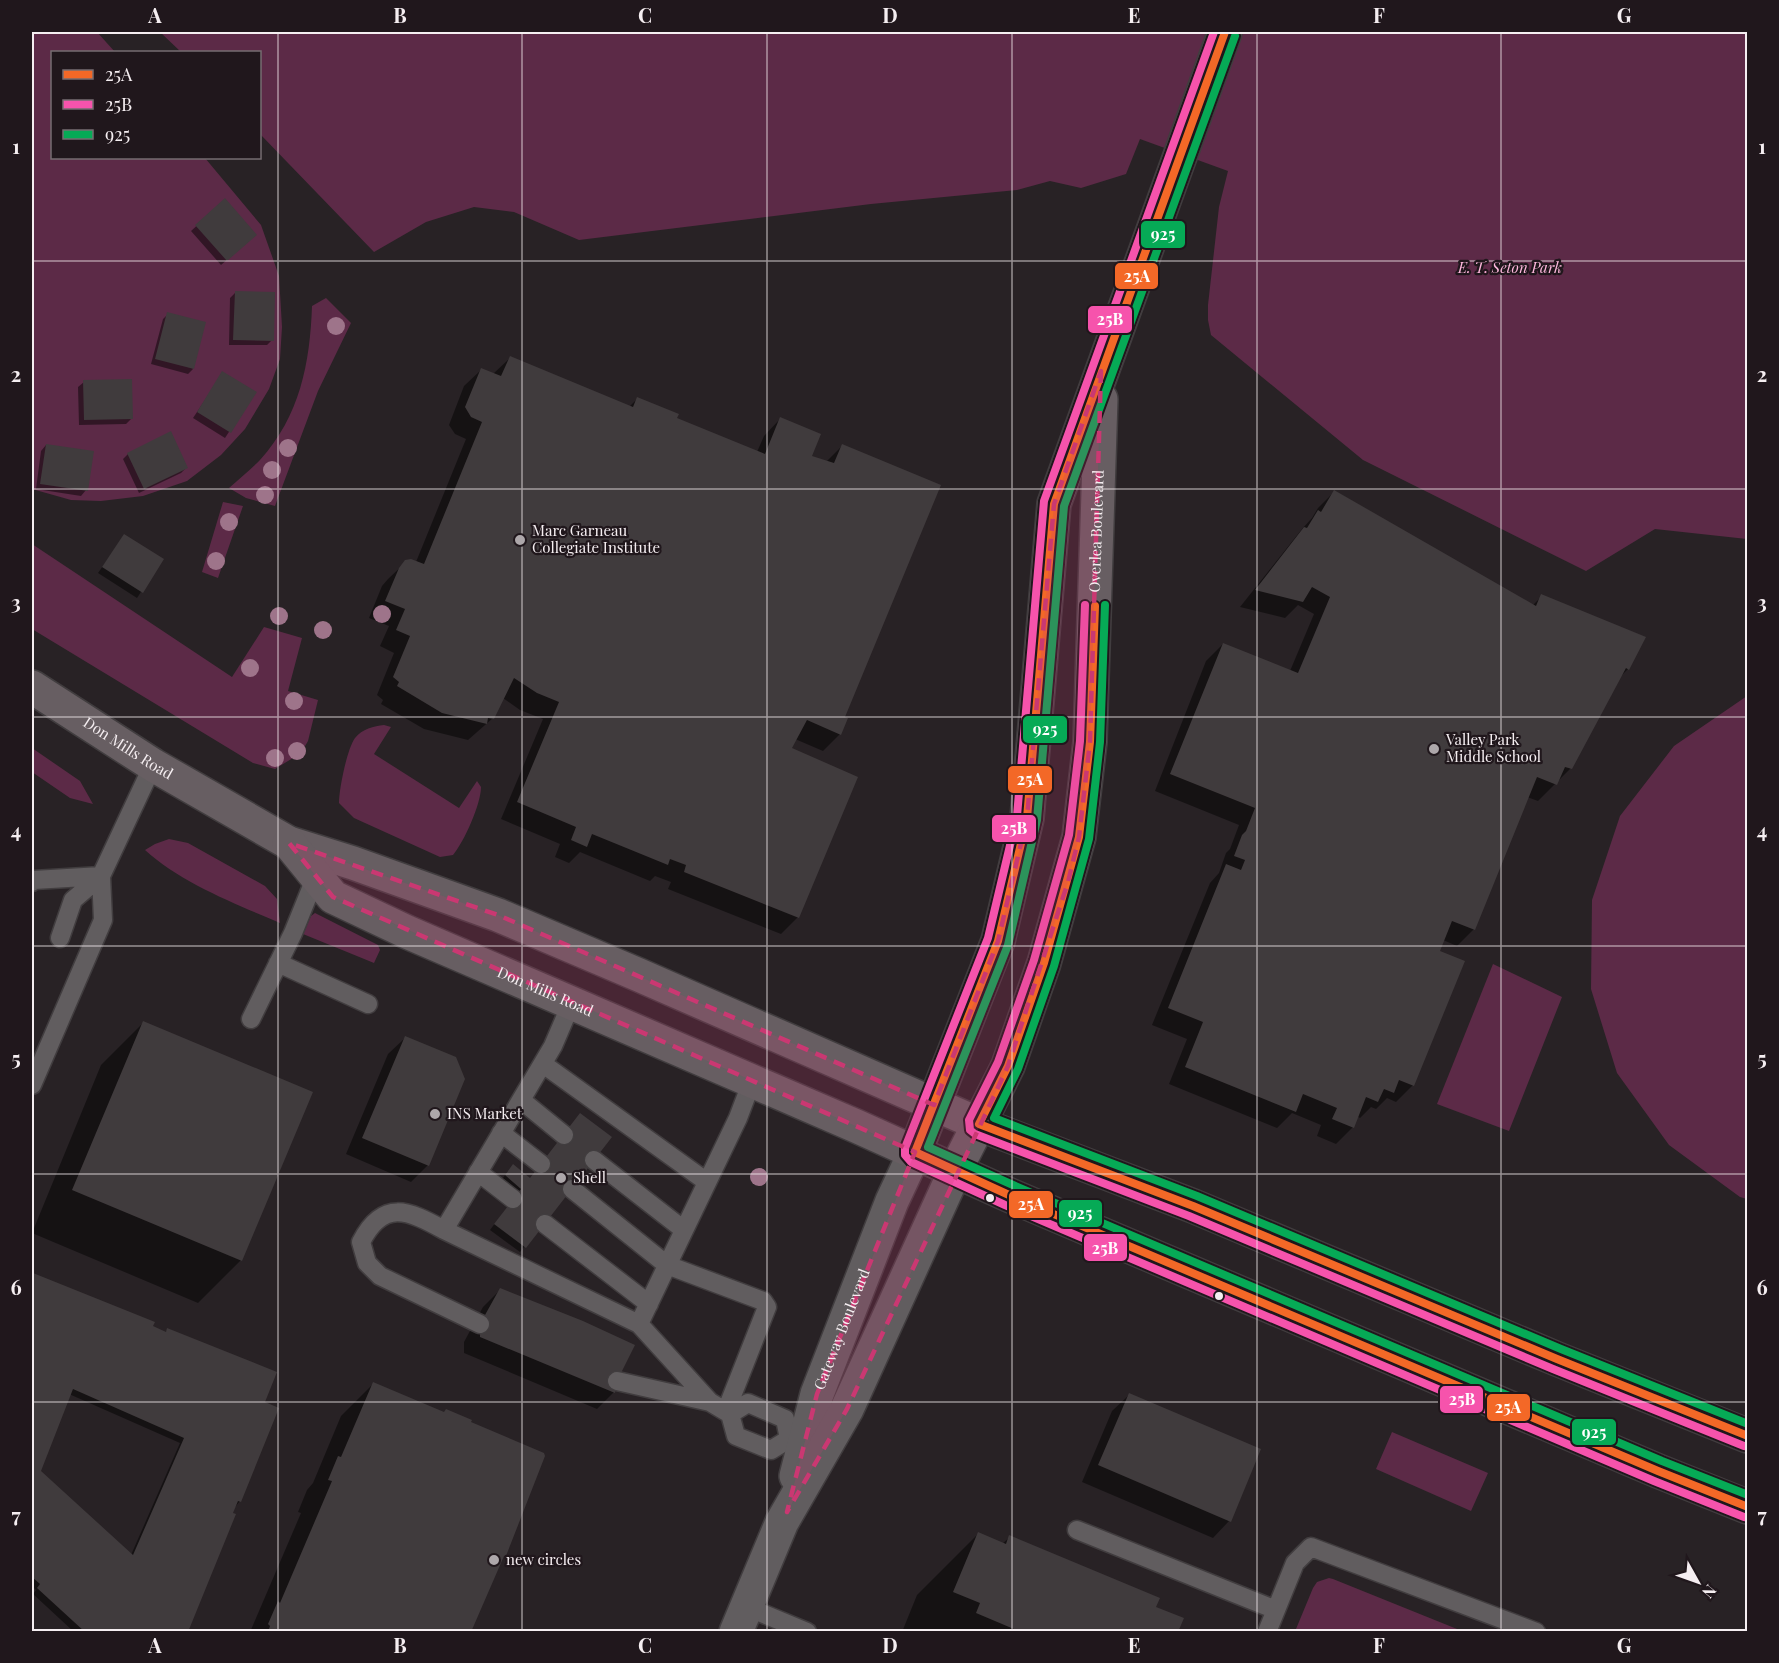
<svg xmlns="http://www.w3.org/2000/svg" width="1779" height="1663" viewBox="0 0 1779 1663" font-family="'Playfair Display',serif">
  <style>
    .green { fill: #5c2a47 }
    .shadow { fill: #0007; fill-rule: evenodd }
    .building { fill: #403b3d; fill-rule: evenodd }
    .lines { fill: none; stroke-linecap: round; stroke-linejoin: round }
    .service-casing { stroke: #413d3f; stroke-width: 21 }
    .tertiary-casing { stroke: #413d3f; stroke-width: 36 }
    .secondary-casing { stroke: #413d3f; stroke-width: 36 }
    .service { stroke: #615d5f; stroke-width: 18 }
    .tertiary { stroke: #615d5f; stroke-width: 33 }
    .secondary { stroke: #675e62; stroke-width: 33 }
    .bus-1-casing { stroke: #20171c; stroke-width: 12 }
    .bus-2-casing { stroke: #20171c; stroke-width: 12 }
    .bus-3-casing { stroke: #20171c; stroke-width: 12 }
    .bus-1 { stroke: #f36827; stroke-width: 8 }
    .bus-2 { stroke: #f653ac; stroke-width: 8 }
    .bus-3 { stroke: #06aa56; stroke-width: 8 }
    .tree { fill: #9e748a }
    .marked { fill: #ca3872; fill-opacity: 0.2; stroke: #ca3872; stroke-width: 4.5; stroke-dasharray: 12 8; stroke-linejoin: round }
    .grid { fill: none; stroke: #f5eef1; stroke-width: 1.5; stroke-opacity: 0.55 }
    .poi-dot { fill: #ada7aa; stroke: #20171c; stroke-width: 2 }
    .bus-dot { fill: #f5eef1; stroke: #20171c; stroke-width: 2 }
    .labels { text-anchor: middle; stroke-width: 4.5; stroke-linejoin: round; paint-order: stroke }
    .park-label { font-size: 15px; font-style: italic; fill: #feb8dd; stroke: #20171c }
    .poi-label { font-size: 15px; fill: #f5eef1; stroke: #20171c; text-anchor: start }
    .street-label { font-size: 15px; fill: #f5eef1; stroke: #20171c }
    .line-badge { stroke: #20171c; stroke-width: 2 }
    .badge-label { font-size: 16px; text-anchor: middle; font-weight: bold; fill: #fff }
    .neatline { fill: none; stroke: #f5eef1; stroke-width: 2 }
    .grid-label { font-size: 20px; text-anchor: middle; font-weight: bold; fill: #f5eef1 }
  </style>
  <rect width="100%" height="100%" fill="#282225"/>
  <path class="green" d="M32 32H97L115 52H52V158H205L261 225 279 276 282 327 280 359 269 389 245 429 221 455 187 481 143 496 101 501 71 500 32 489Z
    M160 32H1747V539L1655 529 1586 571 1363 460 1211 335 1208 320V305L1219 207 1228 171 1140 139 1126 174 1081 188 1050 181 1017 190 871 204 579 240 514 212 474 207 426 222 374 252 260 134V52H181Z
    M326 298 351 323 318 391 275 506 246 498 229 488C239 479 250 470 260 460 300 416 310 363 312 306Z
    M223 502 243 506 218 578 202 572Z
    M32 544 232 677 264 627 302 638 288 691 318 700 308 741 301 753 275 769 253 763 32 629Z
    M1747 696V1199L1740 1197 1669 1145 1617 1073 1591 989 1592 900 1620 816 1674 746Z
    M384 725 391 727 374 754 459 808 477 781 481 787C481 804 464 842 453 855L440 857 354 818 339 803C339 789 347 749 355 738 362 729 374 726 384 725Z
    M32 748 80 781 93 804 70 798 32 772Z
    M169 839 188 843 265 886 277 899 280 923C236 904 181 883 145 850L155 844Z
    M315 913 378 945 380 950 374 963 303 934 311 916Z
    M1493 964 1562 997 1509 1131 1437 1104Z
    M1392 1432 1488 1473 1471 1511 1376 1469Z
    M1329 1578 1333 1579 1462 1631 1302 1632 1296 1629 1313 1588 1317 1582Z"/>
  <path class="shadow" d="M225 200 250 240 221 265 191 231Z
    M235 293 272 340 267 345H229L230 298Z
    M168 314 193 369 188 374 151 364 163 319Z
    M510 358 629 407 638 398 675 419 757 452 764 436 780 419 810 457 826 462 842 446 843 718 840 734 823 751 795 739 789 748 798 917 781 934 668 889 671 882 655 876 650 881 580 852 569 863 555 857 560 844 501 819 543 719 520 710 503 698 493 718 468 740 424 729 381 704 383 700 377 695 394 653 380 646 389 626 369 618 382 586 388 579 406 562H416L466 439 455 434 449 425 464 386 481 370 493 374Z
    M223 373 255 392 225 438 193 418Z
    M84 382 131 419 126 424 79 425 78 387Z
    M46 445 86 490 81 496 36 489 41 451Z
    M128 454 186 468 181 473 139 493 123 459Z
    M1335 491 1532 606 1542 596 1644 637 1628 669 1620 677 1570 769 1538 801 1527 797 1474 929 1457 946 1443 940 1438 952 1413 1085 1396 1102 1387 1098 1376 1109 1371 1107 1360 1118 1357 1116 1353 1127 1336 1144 1317 1136 1321 1125 1292 1113 1277 1128 1169 1084 1187 1039 1152 1025 1210 883 1219 873 1226 853 1230 849 1239 825 1155 791 1206 661 1223 644 1290 671 1314 614 1298 605 1285 618 1240 607 1302 529 1312 518 1318 508Z
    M124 536 162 560 137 598 98 573Z
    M144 1022 241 1260 198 1303 32 1233 101 1065Z
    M405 1038 428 1165 411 1182 346 1154 388 1054Z
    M610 1138 520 1252 490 1230 517 1194 501 1181 508 1171 530 1179Z
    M33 1274 165 1333 168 1330 263 1403 240 1501 235 1507 187 1632H74L33 1594 36 1590 32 1586V1276ZM69 1394 180 1443 131 1555 40 1471Z
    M500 1290 614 1392 597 1409 464 1353V1342L483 1307Z
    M373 1384 470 1632H250L301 1513 298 1512 307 1490 313 1483 341 1416Z
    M1129 1395 1229 1521 1213 1538 1082 1482 1112 1411Z
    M978 1534 1002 1544 1010 1537 1154 1607 1177 1632H902L917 1595Z"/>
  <path class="building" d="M225 198 257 235 227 261 195 225Z
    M235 291 275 292 274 341 233 340Z
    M167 312 206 322 194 369 155 359Z
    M510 356 633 407 637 397 679 414 677 418 765 454 780 417 821 434 812 456 834 463 842 444 941 485 845 717 848 718 841 735 807 720 792 748 858 777 799 918 684 872 686 865 670 859 668 865 592 834 587 847 571 840 576 827 517 802 559 702 537 693 514 678 494 719 488 718 487 724 442 713 397 686 399 682 393 677 410 636 396 630 405 609 385 601 399 568 405 560 411 559 424 564 482 422 471 417 465 407 481 368 501 376Z
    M222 371 257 392 231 433 197 412Z
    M132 379 133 419 84 420 83 380Z
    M171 431 188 468 144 489 127 453Z
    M46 444 94 451 88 491 40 484Z
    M1334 490 1536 606 1541 594 1646 637 1629 670 1626 668 1572 769 1565 767 1557 785 1537 777 1475 930 1452 921 1440 951 1465 961 1414 1086 1399 1080 1394 1093 1384 1089 1378 1102 1366 1097 1354 1128 1332 1119 1337 1108 1303 1094 1296 1112 1185 1067 1203 1022 1168 1008 1226 864 1241 870 1245 860 1234 856 1242 835 1246 831 1255 808 1170 774 1223 643 1298 673 1330 597 1312 587 1303 602 1255 590 1304 527 1307 528 1318 510 1321 512Z
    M124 534 164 559 143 593 102 567Z
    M143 1021 313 1092 242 1261 72 1190Z
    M405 1036 456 1057 465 1079 429 1166 362 1138Z
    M580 1113 612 1137 526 1248 494 1224 521 1189 505 1175 513 1164 530 1178Z
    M33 1273 155 1322 153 1326 166 1332 167 1328 277 1372 265 1402 279 1408 241 1502 238 1501 233 1513 236 1514 188 1632H85L37 1588 40 1584 32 1577ZM73 1389 184 1438 133 1555 41 1471Z
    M500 1288 583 1321 635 1345 617 1381 615 1393 480 1337V1324Z
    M373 1382 444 1412 446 1409 472 1420 471 1422 544 1453 545 1456 506 1556H504L471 1632H268L270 1626 268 1624 278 1601 280 1603 332 1481 328 1480 338 1456 341 1457Z
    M1129 1393 1261 1449 1231 1522 1098 1465Z
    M978 1532 1006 1544 1009 1535 1160 1598 1156 1607 1184 1618 1178 1632H1021L976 1613 980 1603 953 1592Z"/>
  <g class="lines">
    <g class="service-casing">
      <path id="service" d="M32 882 34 880 101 876 153 765
        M60 938 73 900 101 876
        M278 963 368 1004
        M571 1004 553 1046 444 1230 639 1324 738 1118 752 1081
        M251 1019 293 933 316 876
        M543 1064 707 1182
        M32 1085 103 920 101 876
        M521 1100 564 1135
        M501 1133 541 1164
        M594 1160 684 1230
        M478 1172 513 1199
        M572 1189 667 1265 763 1301 767 1307 726 1411
        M545 1224 649 1304
        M444 1230C408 1210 383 1199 361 1242L367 1263 380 1276 480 1324
        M639 1324 710 1402 730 1414 736 1436 771 1450 789 1439
        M617 1381 710 1402
        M730 1414 748 1403 785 1419 789 1439
        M1077 1530 1276 1610
        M747 1607 807 1632
        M1267 1632 1295 1563 1311 1547 1536 1632"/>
    </g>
    <g class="tertiary-casing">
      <g id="tertiary">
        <path id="s1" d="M796 1476 817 1394 892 1201 915 1152"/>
        <path d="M736 1632 782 1522 847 1409 955 1171"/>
      </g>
    </g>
    <g class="secondary-casing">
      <g id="secondary">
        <path id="s2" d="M32 687 153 765 289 843 353 863 498 915 639 975 979 1124 1193 1206 1557 1359 1748 1436"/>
        <path id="s3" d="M289 843 333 897 407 932 856 1126 1009 1195 1658 1471 1748 1507"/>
        <path d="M915 1152 998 941 1027 818 1054 504 1225 32"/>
        <path id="s4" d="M955 1171 1008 1066 1044 963 1079 837 1090 742 1101 399"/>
      </g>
    </g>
    <use href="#service" class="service"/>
    <use href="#tertiary" class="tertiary"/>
    <use href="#secondary" class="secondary"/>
    <g class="bus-1-casing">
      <path id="bus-1" d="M1225 32 1054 504 1027 818 998 941 915 1152 1009 1195 1658 1471 1748 1507
        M1095 606 1090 742 1079 837 1044 963 1008 1066 979 1124 1193 1206 1557 1359 1748 1436"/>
    </g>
    <g class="bus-2-casing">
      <path id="bus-2" d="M1214 32 1044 501 1017 816 988 938 905 1148V1155L911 1162 1005 1205 1654 1481 1744 1517
        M1085 605 1080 741 1069 835 1034 960 998 1062 969 1120 970 1130 975 1134 1189 1216 1553 1369 1744 1446"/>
    </g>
    <g class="bus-3-casing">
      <path id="bus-3" d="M1235 36 1064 506 1037 820 1008 945 928 1147 1013 1185 1662 1461 1748 1495
        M1105 605 1100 742 1089 839 1054 966 1018 1069 994 1118 1197 1196 1561 1349 1748 1424"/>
    </g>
    <use href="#bus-1" class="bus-1"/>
    <use href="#bus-2" class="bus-2"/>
    <use href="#bus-3" class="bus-3"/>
  </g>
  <g class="tree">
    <circle cx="336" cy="326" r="9"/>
    <circle cx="288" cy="448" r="9"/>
    <circle cx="272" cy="470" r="9"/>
    <circle cx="265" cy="495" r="9"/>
    <circle cx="229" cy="522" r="9"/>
    <circle cx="216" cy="561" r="9"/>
    <circle cx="382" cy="614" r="9"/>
    <circle cx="279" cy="616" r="9"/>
    <circle cx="323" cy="630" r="9"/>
    <circle cx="250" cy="668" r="9"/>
    <circle cx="294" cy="701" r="9"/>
    <circle cx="297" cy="751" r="9"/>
    <circle cx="275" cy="758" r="9"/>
    <circle cx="759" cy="1177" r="9"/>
  </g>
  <path class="marked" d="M1101 371 1090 742 1079 837 1068 882 1008 1066 847 1409 787 1512 817 1394 915 1152 333 897 289 843 498 915 934 1105 998 941 1027 818 1054 504Z"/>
  <path class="grid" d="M278 32V1632M522 32V1632M767 32V1632M1012 32V1632M1257 32V1632M1501 32V1632M32 261H1748M32 489H1748M32 717H1748M32 946H1748M32 1174H1748M32 1402H1748"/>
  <g class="poi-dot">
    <circle cx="520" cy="540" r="6"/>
    <circle cx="1434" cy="749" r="6"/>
    <circle cx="435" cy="1114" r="6"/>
    <circle cx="561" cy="1178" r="6"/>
    <circle cx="494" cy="1560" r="6"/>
  </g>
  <g class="bus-dot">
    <circle cx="990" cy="1198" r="5"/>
    <circle cx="1219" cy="1296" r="5"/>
  </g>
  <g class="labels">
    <g class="park-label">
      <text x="1510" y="273">E. T. Seton Park</text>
    </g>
    <g class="poi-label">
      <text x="532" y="536">Marc Garneau<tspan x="532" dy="17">Collegiate Institute</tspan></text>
      <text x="1446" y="745">Valley Park<tspan x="1446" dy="17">Middle School</tspan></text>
      <text x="447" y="1119">INS Market</text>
      <text x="573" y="1183">Shell</text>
      <text x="506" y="1565">new circles</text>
    </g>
    <g class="street-label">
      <text dy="5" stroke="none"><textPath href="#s4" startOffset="664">Overlea Boulevard</textPath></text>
      <text dy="5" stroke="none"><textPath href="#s2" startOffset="114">Don Mills Road</textPath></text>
      <text dy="5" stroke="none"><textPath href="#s3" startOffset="302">Don Mills Road</textPath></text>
      <text dy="5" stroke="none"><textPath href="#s1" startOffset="154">Gateway Boulevard</textPath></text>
    </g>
  </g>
  <g class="line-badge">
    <rect x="1140" y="220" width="46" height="29" rx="6" fill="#06aa56"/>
    <rect x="1114" y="262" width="45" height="28" rx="6" fill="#f36827"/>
    <rect x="1087" y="305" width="46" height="29" rx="6" fill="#f653ac"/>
    <rect x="1022" y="715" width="46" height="29" rx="6" fill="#06aa56"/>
    <rect x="1007" y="765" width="46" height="29" rx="6" fill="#f36827"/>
    <rect x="991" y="814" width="46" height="29" rx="6" fill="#f653ac"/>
    <rect x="1008" y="1190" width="46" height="29" rx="6" fill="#f36827"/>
    <rect x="1058" y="1199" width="45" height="29" rx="6" fill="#06aa56"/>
    <rect x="1083" y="1233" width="45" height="29" rx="6" fill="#f653ac"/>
    <rect x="1439" y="1385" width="45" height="29" rx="6" fill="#f653ac"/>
    <rect x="1486" y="1393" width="45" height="29" rx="6" fill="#f36827"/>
    <rect x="1571" y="1418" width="46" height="28" rx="6" fill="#06aa56"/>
  </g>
  <g class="badge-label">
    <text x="1163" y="240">925</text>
    <text x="1137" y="282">25A</text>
    <text x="1110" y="325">25B</text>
    <text x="1045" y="735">925</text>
    <text x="1030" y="785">25A</text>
    <text x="1014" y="834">25B</text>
    <text x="1031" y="1210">25A</text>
    <text x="1080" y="1219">925</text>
    <text x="1105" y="1254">25B</text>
    <text x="1462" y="1405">25B</text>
    <text x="1508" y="1413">25A</text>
    <text x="1594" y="1438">925</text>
  </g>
  <rect width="1779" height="1663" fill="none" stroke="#20171c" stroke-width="66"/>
  <rect x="51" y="51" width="210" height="108" fill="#20171c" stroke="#756d71" stroke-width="1.5"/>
  <rect x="63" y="70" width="30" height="9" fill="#f36827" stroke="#756d71" stroke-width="1.5"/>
  <text x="105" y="81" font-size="18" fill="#f5eef1">25A</text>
  <rect x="63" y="100" width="30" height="9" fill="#f653ac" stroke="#756d71" stroke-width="1.5"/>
  <text x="105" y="111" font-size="18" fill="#f5eef1">25B</text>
  <rect x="63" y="130" width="30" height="9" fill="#06aa56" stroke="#756d71" stroke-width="1.5"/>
  <text x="105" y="141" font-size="18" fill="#f5eef1">925</text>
  <g transform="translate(1698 1582) rotate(130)" stroke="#20171c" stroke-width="4.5" paint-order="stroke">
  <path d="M0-4.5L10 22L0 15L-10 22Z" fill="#f5eef1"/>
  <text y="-9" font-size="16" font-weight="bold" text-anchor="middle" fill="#f5eef1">N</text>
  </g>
  <rect x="33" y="33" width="1713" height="1597" class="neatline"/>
  <g class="grid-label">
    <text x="155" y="23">A</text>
    <text x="400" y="23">B</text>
    <text x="645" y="23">C</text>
    <text x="890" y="23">D</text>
    <text x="1134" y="23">E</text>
    <text x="1379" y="23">F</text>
    <text x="1624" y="23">G</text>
    <text x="16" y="154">1</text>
    <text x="1762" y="154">1</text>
    <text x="16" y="382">2</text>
    <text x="1762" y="382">2</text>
    <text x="16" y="610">3</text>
    <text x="1762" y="610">3</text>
    <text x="16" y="838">4</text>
    <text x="1762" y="838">4</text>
    <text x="16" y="1066">5</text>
    <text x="1762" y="1066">5</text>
    <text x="16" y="1295">6</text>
    <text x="1762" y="1295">6</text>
    <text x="16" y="1523">7</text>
    <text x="1762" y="1523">7</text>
    <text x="155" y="1653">A</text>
    <text x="400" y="1653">B</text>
    <text x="645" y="1653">C</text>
    <text x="890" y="1653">D</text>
    <text x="1134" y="1653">E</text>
    <text x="1379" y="1653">F</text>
    <text x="1624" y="1653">G</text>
  </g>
</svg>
